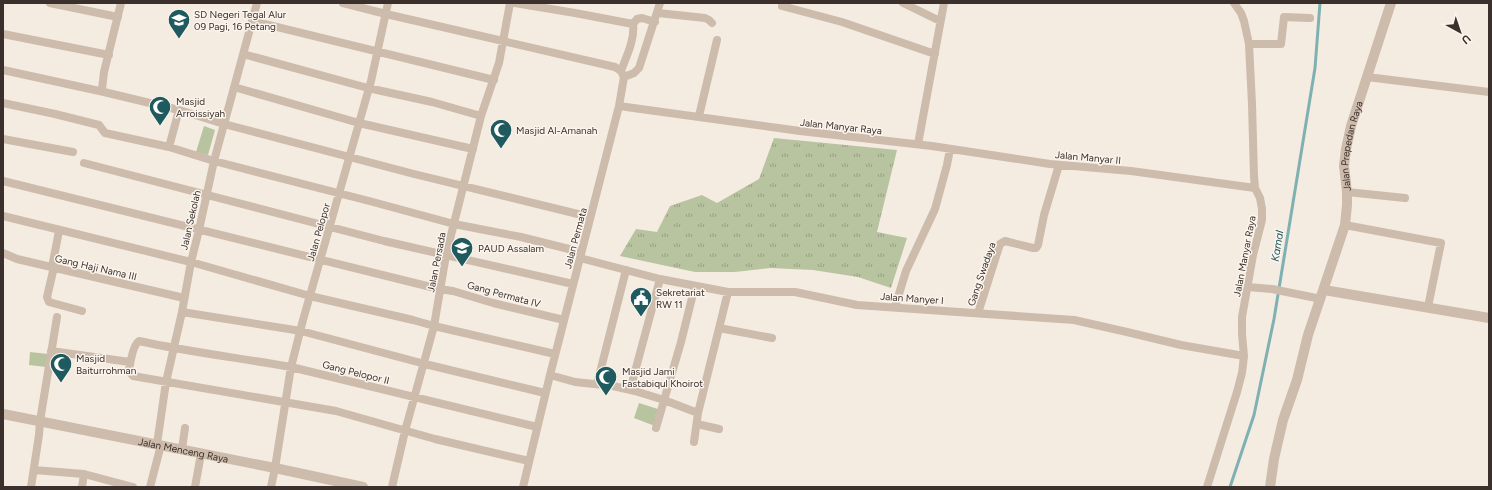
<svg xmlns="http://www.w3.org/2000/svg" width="1492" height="490" viewBox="0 0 1492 490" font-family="Figtree,sans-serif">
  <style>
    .grass { fill: url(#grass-tufts) }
    .pitch { fill: #b8c4a0 }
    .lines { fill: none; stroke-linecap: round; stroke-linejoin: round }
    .stream { stroke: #7fb0b2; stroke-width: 3 }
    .minor { stroke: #cdbbac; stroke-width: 8 }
    .tertiary { stroke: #cdbbac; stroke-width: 10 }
    .labels { text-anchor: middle; stroke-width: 3; stroke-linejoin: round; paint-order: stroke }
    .poi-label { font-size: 10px; fill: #3b302b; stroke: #fbf5ee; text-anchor: start }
    .street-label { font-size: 10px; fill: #3b302b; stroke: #fbf5ee }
    .water-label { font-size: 11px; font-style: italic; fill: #1f5a5e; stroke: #fbf5ee }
  </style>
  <defs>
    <pattern id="grass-tufts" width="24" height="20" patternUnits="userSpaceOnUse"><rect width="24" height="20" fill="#b8c4a0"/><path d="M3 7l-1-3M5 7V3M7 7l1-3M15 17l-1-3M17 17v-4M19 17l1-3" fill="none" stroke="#97a083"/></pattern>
  </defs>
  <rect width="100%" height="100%" fill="#f4ebe1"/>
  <path class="grass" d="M774 138 897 150 877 232 907 238 891 288 858 277 813 270 770 268 735 272H695L620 256 636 229 657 232 670 206 702 195 717 203 759 179Z"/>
  <path class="pitch" d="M204 126 215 130 208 155 196 152Z
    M30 352 48 354 46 367 29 365Z
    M639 403 661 410 655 426 634 418Z"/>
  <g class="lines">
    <path class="stream" d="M1230 487 1254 415 1274 319 1315 68 1320 3"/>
    <path class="minor" d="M50 3 118 17
      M121 3 104 72 102 89 104 92 179 110 224 124 414 174 590 217
      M343 3 386 14 615 67 621 71 624 77
      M515 3 575 13 633 24C635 40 626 57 621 71
      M903 3 940 21
      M782 6 842 22 935 54
      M658 13 705 18 709 20 712 23
      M252 21 494 80
      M633 24 637 19 642 18 655 22
      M3 34 109 55
      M1249 44H1281L1284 17 1310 18
      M243 54 368 88 432 102 481 116
      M3 70 104 92
      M1367 77 1489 92
      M234 87 359 123 473 149
      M3 103 55 114 99 125 105 133 169 147 179 110
      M619 106 800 131 932 146 1050 164 1131 171 1255 188
      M699 116 717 40
      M3 139 73 152
      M918 144 944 3
      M169 147 214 161 373 202 454 224 521 237 581 252
      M84 163 384 241 573 284
      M3 181 439 289 453 291 493 303 564 320
      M1347 192 1405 198
      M3 216 191 262 310 296 413 320 434 326 555 354
      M1345 225 1441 243 1428 307
      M3 253 17 259 184 298
      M580 258 660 279 728 292H795L857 305 1074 320 1127 332 1181 345 1244 356
      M52 267 59 231
      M54 267 47 297 49 302 82 311
      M1248 287 1272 289 1321 299
      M895 307 906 271 935 209 947 165 950 149
      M182 312 301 331 425 364 545 393
      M978 313 1000 244 1005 241 1033 248H1036L1038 245 1044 215 1059 165
      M719 328 772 338
      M51 351 130 362
      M550 375 575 382 613 386 635 391 664 400 698 413
      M597 384 626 270
      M630 390 660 279
      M697 424 719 429
      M656 428 681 342 695 286
      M694 442 698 413 728 292
      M157 444 166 382 182 312 191 262 199 230 214 161 257 3
      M182 449 185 428
      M529 461 435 439 336 411 133 376 129 371C130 364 133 345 139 341 189 352 240 358 291 367L537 427
      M34 470 84 474 133 487
      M31 487 39 435 40 421 57 317
      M82 487 84 474
      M150 487 161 445
      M195 487 201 454
      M271 487 275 468 291 367 303 320 371 81 388 3
      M392 487 405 431 434 326 446 255 481 116 499 63 510 3
      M523 487 550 375 619 106 624 77 634 73 639 68 660 3
      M1207 487 1237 392 1242 373 1244 356 1242 334V317L1253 255 1262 220V209L1260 198 1255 188 1254 176 1252 104 1249 44 1244 21 1241 13 1234 3"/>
    <g class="tertiary">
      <path d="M1324 290 1489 318"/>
      <path id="s1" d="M3 414 275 468 363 487"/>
      <path id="s2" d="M1270 487 1274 459 1283 420 1297 380 1308 335 1345 225 1347 205V192L1344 166 1346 149 1351 126 1391 3"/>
    </g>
  </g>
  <defs>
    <g id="school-pin" transform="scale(1.15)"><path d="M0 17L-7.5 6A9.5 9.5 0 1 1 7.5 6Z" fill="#1f5a5e" stroke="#fbf5ee"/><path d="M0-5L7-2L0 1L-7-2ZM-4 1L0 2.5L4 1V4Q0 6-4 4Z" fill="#fff"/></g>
    <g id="mosque-pin" transform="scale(1.15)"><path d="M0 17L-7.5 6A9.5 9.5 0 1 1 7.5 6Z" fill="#1f5a5e" stroke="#fbf5ee"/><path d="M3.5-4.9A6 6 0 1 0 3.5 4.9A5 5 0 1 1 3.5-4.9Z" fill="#fff"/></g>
    <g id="civic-pin" transform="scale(1.15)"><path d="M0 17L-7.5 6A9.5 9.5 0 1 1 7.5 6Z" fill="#1f5a5e" stroke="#fbf5ee"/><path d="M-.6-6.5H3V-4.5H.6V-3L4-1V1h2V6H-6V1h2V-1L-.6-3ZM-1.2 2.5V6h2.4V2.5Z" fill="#fff"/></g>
  </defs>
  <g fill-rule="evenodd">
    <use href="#school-pin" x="179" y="20"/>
    <use href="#mosque-pin" x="160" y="107"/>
    <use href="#mosque-pin" x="501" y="130"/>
    <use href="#school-pin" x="462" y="248"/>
    <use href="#civic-pin" x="641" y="298"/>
    <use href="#mosque-pin" x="61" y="364"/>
    <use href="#mosque-pin" x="606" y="377"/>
  </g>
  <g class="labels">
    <g class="poi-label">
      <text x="194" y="18">SD Negeri Tegal Alur<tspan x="194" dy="12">09 Pagi, 16 Petang</tspan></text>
      <text x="176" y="105">Masjid<tspan x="176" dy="12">Arroissiyah</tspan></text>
      <text x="516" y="134">Masjid Al-Amanah</text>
      <text x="478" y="252">PAUD Assalam</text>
      <text x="656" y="296">Sekretariat<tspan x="656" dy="12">RW 11</tspan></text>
      <text x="76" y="362">Masjid<tspan x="76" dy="12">Baiturrohman</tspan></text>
      <text x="622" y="375">Masjid Jami<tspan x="622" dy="12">Fastabiqul Khoirot</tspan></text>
    </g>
    <g class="street-label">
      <text transform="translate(841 126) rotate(6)" y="4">Jalan Manyar Raya</text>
      <text dy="4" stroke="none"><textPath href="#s2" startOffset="353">Jalan Prepedan Raya</textPath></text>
      <text transform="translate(1088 157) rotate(5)" y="4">Jalan Manyar II</text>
      <text transform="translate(190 220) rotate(-77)" y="4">Jalan Sekolah</text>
      <text transform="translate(318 232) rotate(-74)" y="4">Jalan Pelopor</text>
      <text transform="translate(575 238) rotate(-75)" y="4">Jalan Permata</text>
      <text transform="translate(1244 256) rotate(-79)" y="4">Jalan Manyar Raya</text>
      <text transform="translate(436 262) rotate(-79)" y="4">Jalan Persada</text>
      <text transform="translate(96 267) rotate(13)" y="4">Gang Haji Nama III</text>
      <text transform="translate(981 274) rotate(-71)" y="4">Gang Swadaya</text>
      <text transform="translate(504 294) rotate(15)" y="4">Gang Permata IV</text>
      <text transform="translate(912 298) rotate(4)" y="4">Jalan Manyer I</text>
      <text transform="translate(356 372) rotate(14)" y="4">Gang Pelopor II</text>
      <text dy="4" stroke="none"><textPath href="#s1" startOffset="184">Jalan Menceng Raya</textPath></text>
    </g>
    <g class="water-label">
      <text transform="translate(1277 246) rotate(-81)" y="4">Kamal</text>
    </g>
  </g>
  <rect width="1492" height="490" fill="none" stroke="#3b302b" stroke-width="8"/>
  <g transform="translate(1460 32) rotate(140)" stroke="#fbf5ee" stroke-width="3" paint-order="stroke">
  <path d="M0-3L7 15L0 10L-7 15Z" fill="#3b302b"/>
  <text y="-6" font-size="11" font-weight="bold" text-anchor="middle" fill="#3b302b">U</text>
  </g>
</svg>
